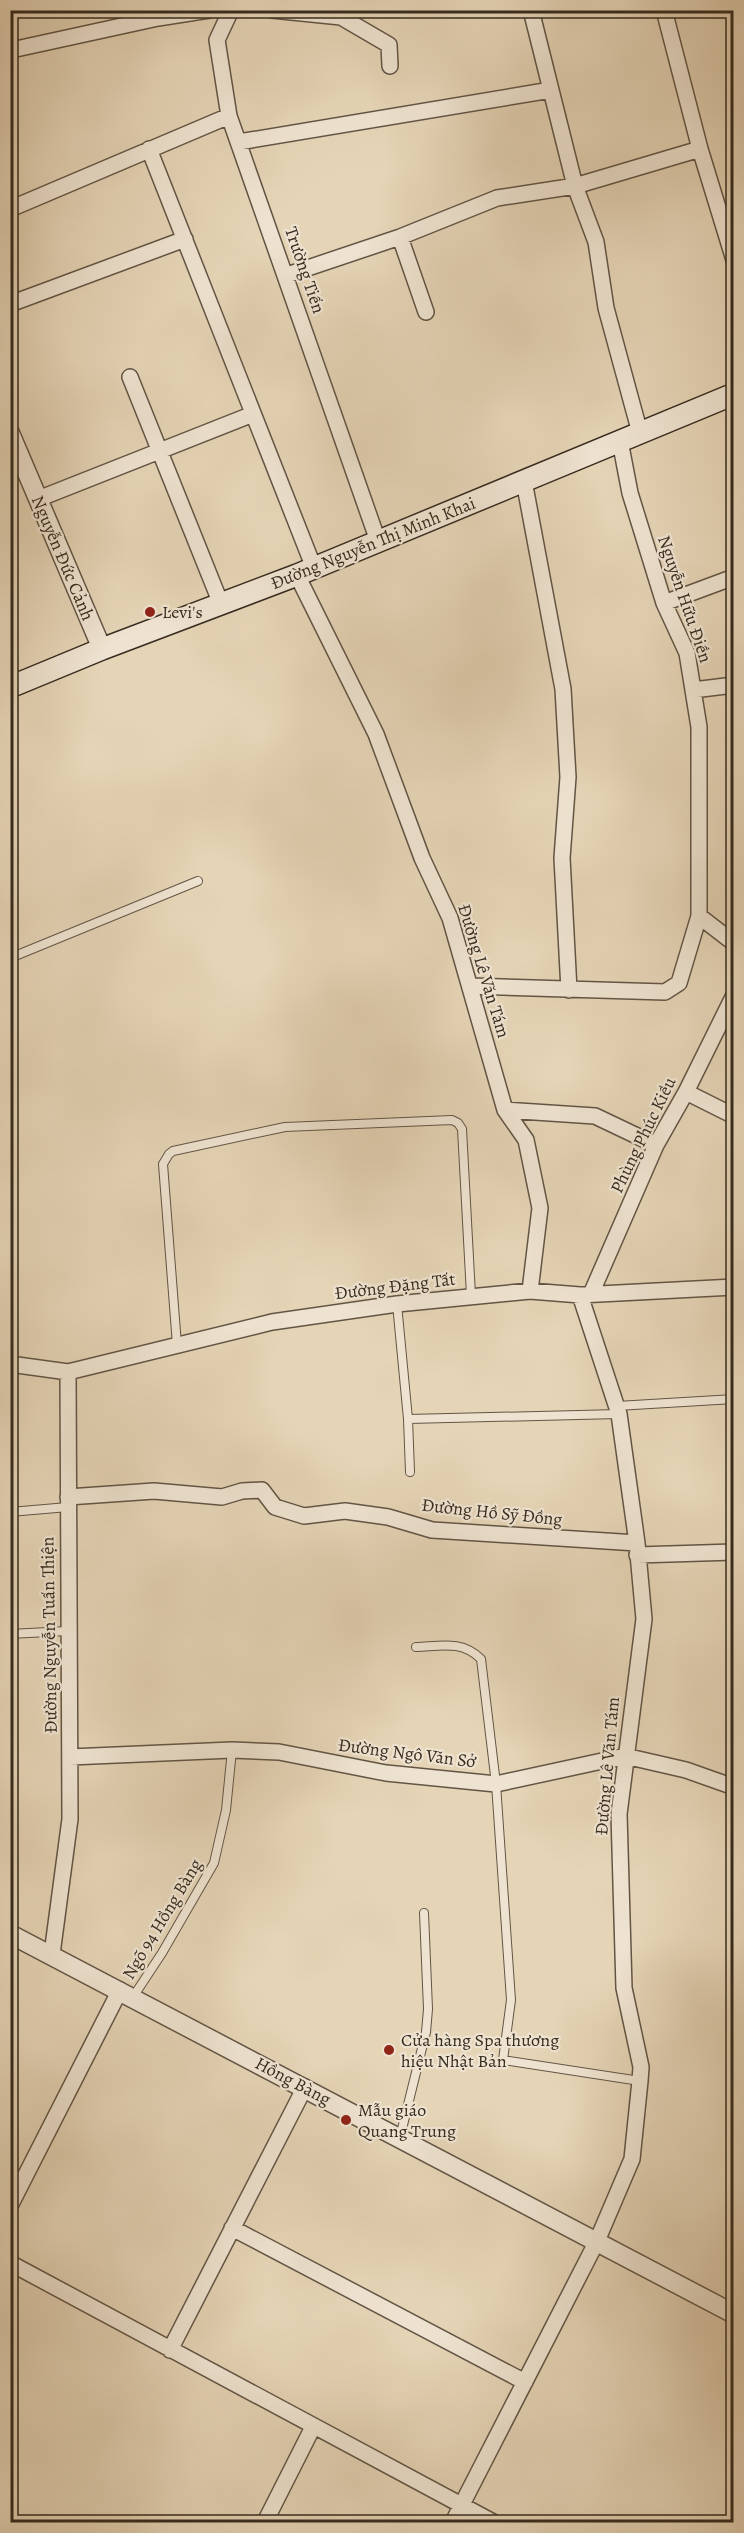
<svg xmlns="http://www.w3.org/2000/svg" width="744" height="2533" viewBox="0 0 744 2533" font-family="Alegreya,serif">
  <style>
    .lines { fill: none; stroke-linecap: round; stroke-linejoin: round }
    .service-casing { stroke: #625545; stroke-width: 10 }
    .minor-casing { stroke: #625545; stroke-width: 18 }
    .tertiary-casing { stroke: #625545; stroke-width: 21 }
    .secondary-casing { stroke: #362b1f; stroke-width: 24 }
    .service { stroke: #eee3d0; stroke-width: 8 }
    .minor { stroke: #eee3d0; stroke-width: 15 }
    .tertiary { stroke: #eee3d0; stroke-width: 18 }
    .secondary { stroke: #eee3d0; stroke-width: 21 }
    .poi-dot { fill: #8f2418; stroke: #eee3d0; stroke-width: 2 }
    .labels { text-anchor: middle; stroke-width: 4.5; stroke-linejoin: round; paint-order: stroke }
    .street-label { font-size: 18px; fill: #362b1f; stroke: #eee3d0 }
    .poi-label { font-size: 18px; fill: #362b1f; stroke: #eee3d0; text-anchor: start }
  </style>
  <rect width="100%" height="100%" fill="#e5d4b6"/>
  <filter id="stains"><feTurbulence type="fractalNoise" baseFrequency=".00333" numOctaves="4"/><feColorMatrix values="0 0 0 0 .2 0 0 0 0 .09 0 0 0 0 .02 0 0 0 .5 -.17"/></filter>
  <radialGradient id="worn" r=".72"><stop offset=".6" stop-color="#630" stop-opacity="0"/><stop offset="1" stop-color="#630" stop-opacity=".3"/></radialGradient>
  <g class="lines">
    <g class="service-casing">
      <path id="service" d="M10 958 198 881
        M397 1304 408 1419 410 1472
        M177 1345 163 1164 169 1154 173 1151 285 1127 452 1120 458 1123 462 1129 471 1295
        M617 1406 734 1399
        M408 1419 619 1414
        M10 1512 68 1507
        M10 1634 67 1631
        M416 1647C441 1646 462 1640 481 1659L496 1784 511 2000 503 2060 640 2081
        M133 1997 162 1953 214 1863 226 1810 232 1750
        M400 2137 426 2032 428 2009 424 1913"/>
    </g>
    <g class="minor-casing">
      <path id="minor" d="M231 10 217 40 229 116 378 541
        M272 10 341 17 389 45 390 66
        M531 10 575 186 596 242 606 308 640 433
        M664 10 700 149 734 260
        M10 46 16 49 158 18 209 10
        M239 142 551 90
        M149 149 314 568
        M10 209 229 116
        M400 237 426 312
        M287 275 400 237 497 198 575 186 700 149
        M10 304 185 239
        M130 377 221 604
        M524 481 563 689 568 777 562 858 569 990
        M38 499 253 414
        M297 575 376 734 422 858 450 918 505 1110 526 1140 540 1208 530 1291
        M664 603 734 577
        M693 690 734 685
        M699 916 734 943
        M470 986 665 992 679 983 699 916V727L687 653 664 603 630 493 620 441
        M686 1092 734 1116
        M505 1110 595 1116 656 1145
        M591 1294 656 1145 686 1092 734 995
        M10 1364 68 1372 70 1819 52 1954
        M68 1372 272 1322 397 1304 530 1291 580 1295 734 1287
        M68 1497 154 1491 222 1497 242 1491 262 1490 275 1507 304 1516 345 1511 388 1517 432 1530 637 1543
        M637 1555 734 1552
        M70 1757 232 1750 279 1752 386 1773 496 1784 625 1756 686 1770 734 1787
        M10 2206 120 1990
        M232 2228 525 2382
        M10 2263 493 2522
        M170 2350 305 2087
        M265 2522 313 2427
        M453 2522 597 2241 632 2159 640 2081 641 2067 624 1988 619 1814 644 1619 637 1543 619 1414 580 1295"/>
    </g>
    <g class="tertiary-casing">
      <path id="tertiary" d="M10 433 102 649
        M10 1934 734 2314"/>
    </g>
    <g class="secondary-casing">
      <path id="secondary" d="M10 687 102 649 297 575 734 394"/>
    </g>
    <use href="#service" class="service"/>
    <use href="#minor" class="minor"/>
    <use href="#tertiary" class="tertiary"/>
    <use href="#secondary" class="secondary"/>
  </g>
  <g class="poi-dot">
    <circle cx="150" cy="612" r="6"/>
    <circle cx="389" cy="2050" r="6"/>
    <circle cx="346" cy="2120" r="6"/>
  </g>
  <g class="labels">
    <g class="street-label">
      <text transform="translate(305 270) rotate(71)" y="6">Trường Tiến</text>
      <text transform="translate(373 543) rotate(-22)" y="6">Đường Nguyễn Thị Minh Khai</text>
      <text transform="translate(63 558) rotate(67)" y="6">Nguyễn Đức Cảnh</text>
      <text transform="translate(685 599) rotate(71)" y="6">Nguyễn Hữu Điền</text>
      <text transform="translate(484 971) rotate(73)" y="6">Đường Lê Văn Tám</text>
      <text transform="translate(643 1135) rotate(-64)" y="6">Phùng Phúc Kiều</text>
      <text transform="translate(395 1286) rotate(-7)" y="6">Đường Đặng Tất</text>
      <text transform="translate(492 1512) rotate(6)" y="6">Đường Hồ Sỹ Đồng</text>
      <text transform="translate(49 1635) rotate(-91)" y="6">Đường Nguyễn Tuấn Thiện</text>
      <text transform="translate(407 1753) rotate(7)" y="6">Đường Ngô Văn Sở</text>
      <text transform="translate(607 1766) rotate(-85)" y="6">Đường Lê Văn Tám</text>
      <text transform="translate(162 1919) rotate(-59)" y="6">Ngõ 94 Hồng Bàng</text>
      <text transform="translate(293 2081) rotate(28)" y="6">Hồng Bàng</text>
    </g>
    <g class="poi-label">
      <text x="162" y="618">Levi's</text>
      <text x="401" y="2046">Cửa hàng Spa thương<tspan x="401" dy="21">hiệu Nhật Bản</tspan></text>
      <text x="358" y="2116">Mẫu giáo<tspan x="358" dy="21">Quang Trung</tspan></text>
    </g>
  </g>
  <rect width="744" height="2533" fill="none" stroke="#e5d4b6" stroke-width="36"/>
  <rect x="12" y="12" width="720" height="2509" fill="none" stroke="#362b1f" stroke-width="3"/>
  <rect x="18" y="18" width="708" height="2497" fill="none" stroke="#362b1f" stroke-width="1.5"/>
  <rect width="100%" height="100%" filter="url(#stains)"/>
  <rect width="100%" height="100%" fill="url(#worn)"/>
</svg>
